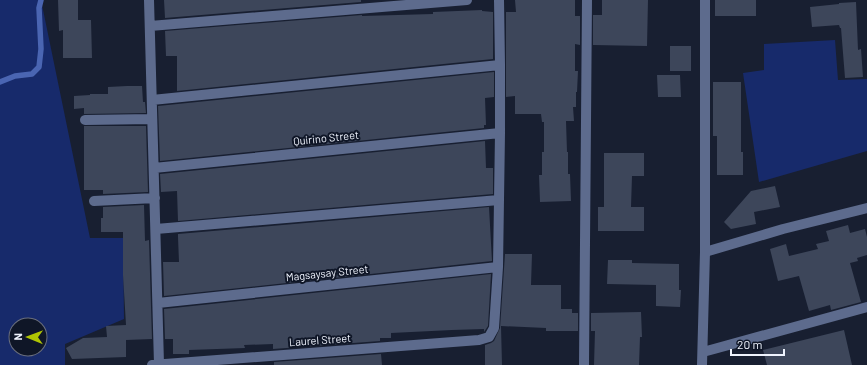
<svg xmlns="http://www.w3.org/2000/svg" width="867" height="365" viewBox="0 0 867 365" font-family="Barlow,sans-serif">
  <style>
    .green { fill: #172a6b; fill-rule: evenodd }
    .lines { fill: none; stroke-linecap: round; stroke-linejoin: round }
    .stream { stroke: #4a65b2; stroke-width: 5.5 }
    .building { fill: #3d465a }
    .street { stroke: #5d6b8d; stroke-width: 10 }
    .labels { text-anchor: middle; stroke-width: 4; stroke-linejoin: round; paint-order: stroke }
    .street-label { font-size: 11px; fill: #eff3fd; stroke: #0f1627 }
  </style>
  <rect width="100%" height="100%" fill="#181f31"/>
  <path class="green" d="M0 0H41L90 238H123L124 319 65 344V365H0ZM16 325H40V349H16Z
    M835 40 838 80 867 79V151L759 182 743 73 764 70V44Z"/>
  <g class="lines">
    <path class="stream" d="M0 82 15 76 32 74 39 67 41 49 39 8 41 0"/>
  </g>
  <path class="building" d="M58 0H78V20H91L92 58H63V30L59 31Z
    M164 0H361V2L165 18Z
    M515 0H575V16H580V45L575 44V71H578L577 92H576V107H573L574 121H566L567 152H568V174H570L571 201 540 202 539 175H542V152H544V122H542L541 114H515V96L506 97V12H516Z
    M602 0H648L647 46 593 45V15H602Z
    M715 0H756V16H715Z
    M856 2 858 50 861 49 863 77 845 78 841 28H840L839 25 812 27 810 7 839 4V3Z
    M482 10V11L493 12V59L177 91V56H166L165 31 362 15V16L433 14V12Z
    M670 46H691V71H670Z
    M494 72V97L485 98 486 125H484V128L160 161 158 106Z
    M657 75H680L681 97H658Z
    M713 82H741V152H743V175H717V136H713Z
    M127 86H142L143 102H145L146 113 84 114V108L74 109V96L90 95V94H108V87Z
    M84 126H146L148 192 103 194V190H84Z
    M485 141 486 168H493V194L178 221 177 191 161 192 160 174Z
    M604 153H644V176H632L631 207H644V231H598V207H604Z
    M775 186 780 207 754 212 756 224 731 229 724 222 751 191Z
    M144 205 145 241 149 240 152 339 126 340V357L72 359 66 348 83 338 107 337 106 326 126 325 123 275V232H101V218H103V207Z
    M489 207 492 261 164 296 163 262H179L178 237V234Z
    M848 225 850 233 865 229 867 237V255L857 258 858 261 850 263 861 302 831 310 830 305 809 311 799 276 778 281 770 249 786 244 789 256 818 249 816 244 829 241 826 231Z
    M505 254H532L531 285H561V309H572V313H578V331H546V328L501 326 502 365H485V345L491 343 494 341 500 328Z
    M608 260H632V263L679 264V290H681L680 307 656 306V285L607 284Z
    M491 274 488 326 484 332V329L452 330 391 333V338H380V341L273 349V344L244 345 245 348 189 350V354H173V339H165L164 309Z
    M641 312 642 337H640L639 365H594L595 331H591V313Z
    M844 330 852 365H767L763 350Z
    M381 354 382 365H274V362Z"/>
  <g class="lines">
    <path class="street" d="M149 0 159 364
      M150 26 467 0
      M152 100 500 65
      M85 120 152 119
      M154 168 500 133
      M94 201 155 198
      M156 229 499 200
      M705 252 783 229 867 208
      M158 303 498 267
      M703 352 867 307
      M152 365 479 340 489 337 494 328 498 267 500 133V65L499 0
      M584 365 587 0
      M702 365 705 252V0"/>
  </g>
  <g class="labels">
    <g class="street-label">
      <text transform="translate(326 138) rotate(-6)" y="4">Quirino Street</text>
      <text transform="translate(327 273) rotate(-6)" y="4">Magsaysay Street</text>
      <text transform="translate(320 340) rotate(-4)" y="4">Laurel Street</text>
    </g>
  </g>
  <g transform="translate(28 337) rotate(271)"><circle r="19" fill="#0f1627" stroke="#696e7d"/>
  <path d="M0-3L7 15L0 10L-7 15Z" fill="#b0c503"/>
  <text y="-6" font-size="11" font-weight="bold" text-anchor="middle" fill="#eff3fd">N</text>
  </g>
  <path d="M731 349v6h53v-6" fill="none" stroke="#eff3fd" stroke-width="2"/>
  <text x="737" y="349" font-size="12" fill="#eff3fd" stroke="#0f1627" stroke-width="3" paint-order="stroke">20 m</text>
</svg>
